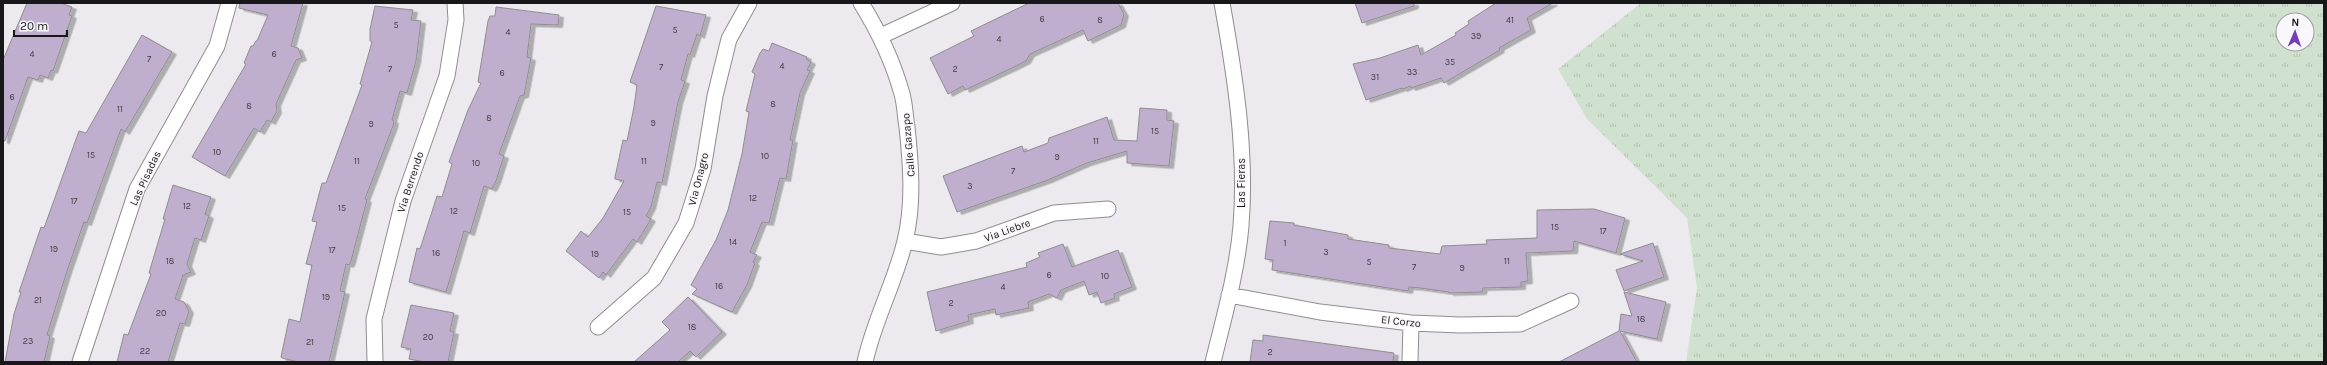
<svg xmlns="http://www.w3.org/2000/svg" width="2327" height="365" viewBox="0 0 2327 365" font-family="Karla,sans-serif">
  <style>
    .grass { fill: url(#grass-tufts); fill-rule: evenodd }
    .building { fill: #bfaecd; stroke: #8f8d90; filter: url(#shadow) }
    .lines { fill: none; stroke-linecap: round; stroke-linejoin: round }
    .street-casing { stroke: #8f8d91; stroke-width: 17 }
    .street { stroke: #fff; stroke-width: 15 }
    .labels { text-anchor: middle; stroke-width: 3; stroke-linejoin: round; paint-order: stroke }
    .number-label { font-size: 9px; fill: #423d46 }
    .street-label { font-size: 11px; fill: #181719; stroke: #f9f7fb }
  </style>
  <defs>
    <pattern id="grass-tufts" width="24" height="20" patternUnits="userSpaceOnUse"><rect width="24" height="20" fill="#d1e1cf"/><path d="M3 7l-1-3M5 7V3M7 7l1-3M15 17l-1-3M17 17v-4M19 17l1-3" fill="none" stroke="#b3c0b1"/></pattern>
    <filter id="shadow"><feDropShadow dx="4.5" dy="2.5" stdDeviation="0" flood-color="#0004"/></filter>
  </defs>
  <rect width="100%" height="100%" fill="#eceaee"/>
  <path class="grass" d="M1641 3H2324V362H1686L1697 288 1687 218 1587 119 1558 69ZM2283 20H2307V44H2283Z"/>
  <path class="building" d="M27 3H61L72 7 69 15 72 16 53 71 51 70 48 78 40 75 38 80 28 77 5 141H3V60Z
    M240 3H303L291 46 298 48 302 58 296 60 276 104 277 111 271 122 267 120 260 132 254 128 225 176 192 157 246 64 244 63 251 46H253L256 41H257L268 15 239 8Z
    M1029 3H1118L1124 14 1121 25 1088 41 1083 30 1030 54 1026 61 1014 67 965 90 963 86 948 94 930 58 974 36 971 31Z
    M1355 3H1414V6L1362 23Z
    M1496 3H1553L1527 18 1531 30 1499 48 1500 50 1444 83 1441 78 1411 88 1410 86 1403 89 1402 88 1366 100 1353 64 1380 58 1418 45 1421 55 1456 35 1455 33 1469 24 1468 21Z
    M375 6 413 10 411 20 421 21 416 61 407 93 400 91 392 120 394 121 393 126 365 199 367 200 351 261 349 265 346 264 340 291 345 292 329 362H298L282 358 281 357 289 319 300 322 312 265 306 264 317 222 312 221 322 183H326L362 85 360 84 372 42 370 41V29Z
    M656 6 706 15 700 36 697 34 690 55 688 54 681 80 685 81 678 102 662 183 657 182 651 207 646 216 651 219 637 242 633 239 606 275 603 272 599 278 566 251 581 231 588 237 603 218 624 181 615 179V177L623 140 627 141 634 107 637 85 630 82Z
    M496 7 559 15 558 25 531 24 527 57 531 58 524 95 520 96 499 154 504 156 496 181 492 189 484 186 470 233 464 231 446 292 409 282 417 248 420 249 437 196 442 197 452 164 449 162 468 110 481 83 478 82 488 21 490 16H495Z
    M142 35 172 52 125 132 121 129 87 223 84 222 67 271 47 335 50 336 44 362H5L14 314 21 292H19L41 227 44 228 79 131 86 133Z
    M772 43 807 57 806 59 811 62 807 70 810 71 800 93 790 140H793L786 179 780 178 769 223 762 222 750 252 757 255 753 262 755 263 747 285 732 312 692 294 697 289 691 285 716 240 728 210 742 154 749 112 746 111 755 74 752 72 760 53 763 49 769 51Z
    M1140 108 1167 110V120L1174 121 1169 166 1127 163V151L1087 163 1048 180 957 212 943 176 1022 146 1024 152 1048 143 1049 138 1107 117 1114 140 1137 141Z
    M173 185 211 197 205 214 209 216 201 240 195 238 187 264 191 272 183 275 175 299 184 302 189 311 185 324 180 323 168 362H117L124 334 128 335 151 274 149 273 165 219H163Z
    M1594 209 1625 218 1616 253 1574 241 1573 251 1526 253 1528 281 1521 282V287L1483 288 1482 292 1449 293V292L1420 288 1409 287 1408 291 1272 270 1273 260 1265 259 1270 221 1294 223V225L1305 227 1348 235V239L1389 245V248L1440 254 1442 246 1487 244 1486 240 1537 238V210Z
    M1653 243 1664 277 1624 291 1616 270 1643 261 1620 254Z
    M1063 244 1072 267 1118 250 1132 287 1114 294 1115 298 1101 303 1097 292 1089 295 1084 281 1061 290 1057 298 1049 294 1028 302 1029 308 996 315 995 309 968 315 969 321 936 331 927 292 1027 267 1026 263 1040 257 1038 253Z
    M1624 292 1666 302 1657 339 1620 331 1637 362H1559L1619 331 1621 314 1632 316Z
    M688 297 722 332 696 357 690 351 678 362H634L670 330 662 322Z
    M411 305 454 313 450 331 454 332 448 362H425L409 359 411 349 401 347Z
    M1263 335 1394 353 1393 362H1250L1253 340 1263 341Z"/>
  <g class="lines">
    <g class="street-casing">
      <path id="street" d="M861 3C879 32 893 61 902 94 905 104 905 116 907 127 911 165 914 204 905 241 895 283 874 320 865 362
        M881 36 952 3
        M905 241 941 247 976 241 1054 213 1108 209
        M1229 295 1320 312 1411 323 1461 325 1520 324 1571 301
        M598 327 654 278 686 223 703 169 715 96 729 39 749 3
        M80 362 137 189 217 46 229 3
        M375 362 374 319 403 201 447 76 456 20 455 3
        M1213 362C1224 317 1237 272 1241 226 1247 151 1235 76 1222 3
        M1410 362 1411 323"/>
    </g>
    <use href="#street" class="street"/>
  </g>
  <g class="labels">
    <g class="number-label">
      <text x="1042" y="22">6</text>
      <text x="1100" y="23">8</text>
      <text x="1510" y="23">41</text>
      <text x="396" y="28">5</text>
      <text x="675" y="33">5</text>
      <text x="508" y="35">4</text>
      <text x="1476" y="39">39</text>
      <text x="999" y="42">4</text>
      <text x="32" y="57">4</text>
      <text x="274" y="57">6</text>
      <text x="149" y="62">7</text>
      <text x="1450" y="65">35</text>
      <text x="782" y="69">4</text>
      <text x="661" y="70">7</text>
      <text x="390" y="72">7</text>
      <text x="955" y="72">2</text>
      <text x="1412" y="75">33</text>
      <text x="502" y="76">6</text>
      <text x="1375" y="80">31</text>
      <text x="12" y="100">6</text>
      <text x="773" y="107">8</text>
      <text x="249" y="109">8</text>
      <text x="120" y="112">11</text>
      <text x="489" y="121">8</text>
      <text x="653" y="126">9</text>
      <text x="371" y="127">9</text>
      <text x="1155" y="134">15</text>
      <text x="1096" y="144">11</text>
      <text x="217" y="155">10</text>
      <text x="91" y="158">15</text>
      <text x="765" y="159">10</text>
      <text x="1057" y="160">9</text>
      <text x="357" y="164">11</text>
      <text x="644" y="164">11</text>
      <text x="476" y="166">10</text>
      <text x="1013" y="174">7</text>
      <text x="970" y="189">3</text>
      <text x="753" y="201">12</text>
      <text x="74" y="204">17</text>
      <text x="187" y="209">12</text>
      <text x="342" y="211">15</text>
      <text x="454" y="214">12</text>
      <text x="627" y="215">15</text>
      <text x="1555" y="230">15</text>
      <text x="1603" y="234">17</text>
      <text x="733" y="245">14</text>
      <text x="1285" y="246">1</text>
      <text x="54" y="252">19</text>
      <text x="332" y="253">17</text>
      <text x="1326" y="255">3</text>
      <text x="436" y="256">16</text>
      <text x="595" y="257">19</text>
      <text x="170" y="264">18</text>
      <text x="1507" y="264">11</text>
      <text x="1369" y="265">5</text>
      <text x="1414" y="270">7</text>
      <text x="1462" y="271">9</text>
      <text x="1049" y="278">6</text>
      <text x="1105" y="279">10</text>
      <text x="719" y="289">16</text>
      <text x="1003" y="290">4</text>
      <text x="326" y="300">19</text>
      <text x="38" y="303">21</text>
      <text x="951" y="306">2</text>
      <text x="161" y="316">20</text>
      <text x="1641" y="322">18</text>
      <text x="692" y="330">18</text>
      <text x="428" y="340">20</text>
      <text x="28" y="344">23</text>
      <text x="310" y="345">21</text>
      <text x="145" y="354">22</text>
      <text x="1270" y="355">2</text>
    </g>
    <g class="street-label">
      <text transform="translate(908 145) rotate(-95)" y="4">Calle Gazapo</text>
      <text transform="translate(145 178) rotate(-65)" y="4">Las Pisadas</text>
      <text transform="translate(698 179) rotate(-76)" y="4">Via Onagro</text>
      <text transform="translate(410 182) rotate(-72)" y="4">Via Berrendo</text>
      <text transform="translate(1241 183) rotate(-90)" y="4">Las Fieras</text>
      <text transform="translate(1007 230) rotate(-20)" y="4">Via Liebre</text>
      <text transform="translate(1401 321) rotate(6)" y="4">El Corzo</text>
    </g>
  </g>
  <rect width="2327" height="365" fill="none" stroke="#181719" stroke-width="8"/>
  <g transform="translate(2295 32) rotate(2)"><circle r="19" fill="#f9f7fb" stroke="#9f9da1"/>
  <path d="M0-3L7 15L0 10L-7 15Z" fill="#743fb6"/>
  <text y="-6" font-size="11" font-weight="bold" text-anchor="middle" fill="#181719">N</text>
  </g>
  <path d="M14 30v6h53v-6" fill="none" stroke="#181719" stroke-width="2"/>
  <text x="20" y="30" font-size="12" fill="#181719" stroke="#f9f7fb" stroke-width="3" paint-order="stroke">20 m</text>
</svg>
